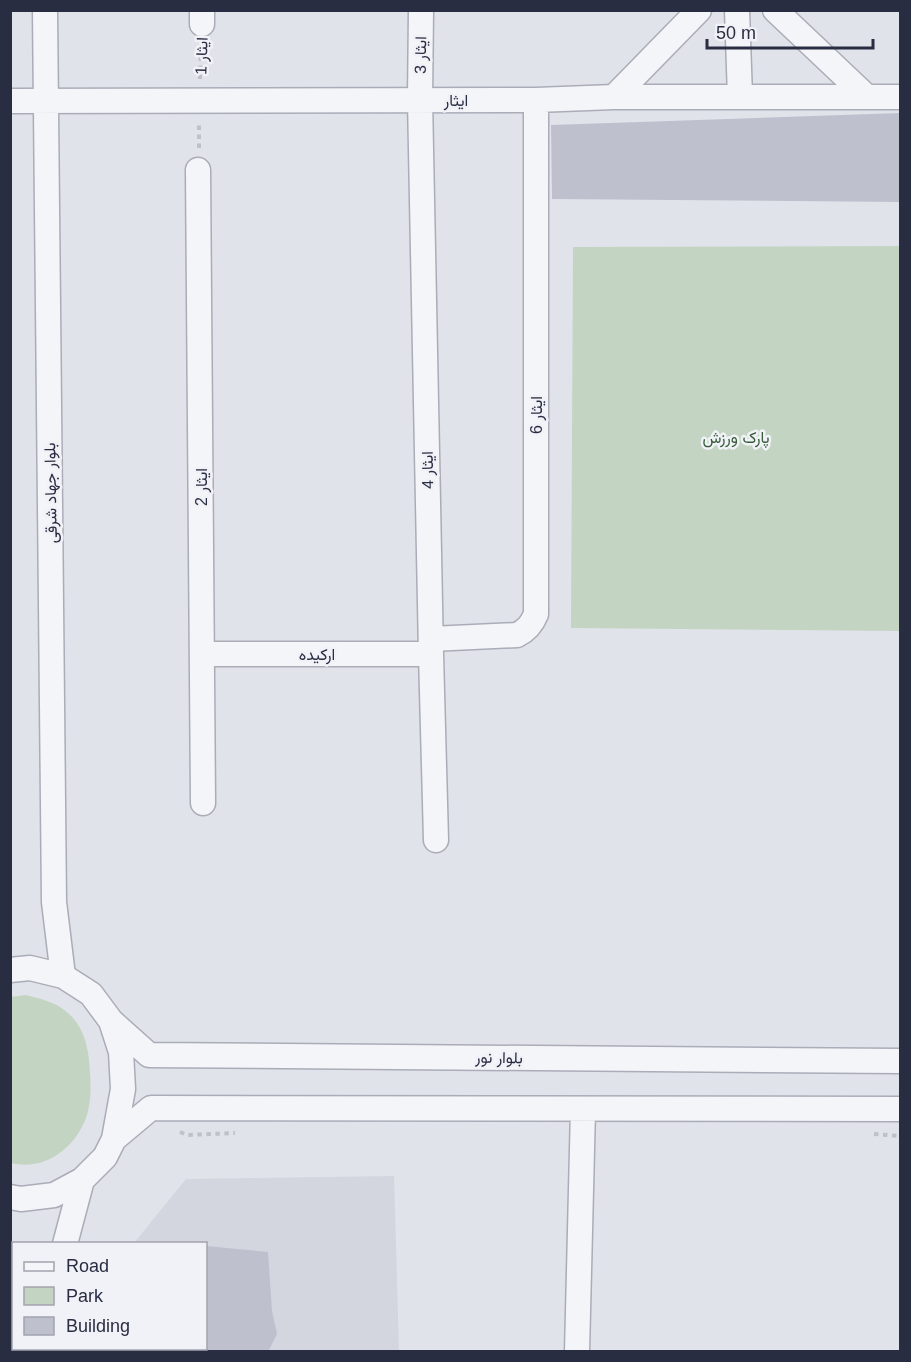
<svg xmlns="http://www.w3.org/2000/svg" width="911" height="1362" viewBox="0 0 911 1362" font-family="Arial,Vazirmatn,sans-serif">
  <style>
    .built { fill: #d3d5df }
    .green { fill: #c3d4c2 }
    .building { fill: #bec1cd }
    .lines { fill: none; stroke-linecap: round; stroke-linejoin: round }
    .minor-casing { stroke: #aaacb8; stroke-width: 27 }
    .path { stroke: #bfc1c9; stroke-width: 4; stroke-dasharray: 4.5 4.5; stroke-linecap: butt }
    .minor { stroke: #f4f5f8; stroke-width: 24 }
    .labels { text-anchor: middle; stroke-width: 5; stroke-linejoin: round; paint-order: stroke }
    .street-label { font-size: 16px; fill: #292d42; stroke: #f1f2f7 }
    .park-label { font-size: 16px; fill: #375d38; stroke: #f1f2f7 }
  </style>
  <rect width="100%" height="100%" fill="#e1e3ea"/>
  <path class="built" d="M394 1176 399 1351 123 1352 122 1349 206 1348V1244L134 1243 186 1179Z"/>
  <path class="green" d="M900 246V631L571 628 573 247Z
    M26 995C41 999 56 1002 68 1013 85 1028 89 1050 90 1072 91 1086 91 1104 86 1118 74 1149 45 1171 11 1163L10 997Z"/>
  <path class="building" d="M900 113V202L552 199 551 125Z
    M206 1246 268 1252 272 1311 277 1334 268 1352H169L167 1348H206Z"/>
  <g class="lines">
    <g class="minor-casing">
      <path id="minor" d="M45 10 54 902 63 976
        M202 10V24
        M421 10 420 99 431 654 436 840
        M737 10 740 97
        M775 10 867 97
        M614 97 699 10
        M10 101 536 100 614 97H900
        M198 170 203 803
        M431 639 517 635C527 630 532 624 536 614V100
        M202 654H431
        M10 970 30 968 63 976 91 994 111 1021 121 1052 123 1089 114 1139 105 1157 82 1180 54 1195 21 1199 10 1197
        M111 1021 149 1055 900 1061
        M114 1139 151 1108 900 1109
        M65 1244 82 1180
        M59 1348V1352
        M577 1352 583 1109"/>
    </g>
    <path class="path" d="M200 79 201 45
      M199 148V123
      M180 1132 187 1135 235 1133
      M874 1134 900 1136"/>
    <use href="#minor" class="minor"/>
  </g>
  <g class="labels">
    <g class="street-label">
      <text transform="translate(420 55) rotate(-89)" y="6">ایثار 3</text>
      <text transform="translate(201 56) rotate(-88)" y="6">ایثار 1</text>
      <text x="456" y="106">ایثار</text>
      <text transform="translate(536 415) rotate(-90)" y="6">ایثار 6</text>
      <text transform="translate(427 470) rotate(-91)" y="6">ایثار 4</text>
      <text transform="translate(201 487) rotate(-90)" y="6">ایثار 2</text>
      <text transform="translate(50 493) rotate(-91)" y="6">بلوار جهاد شرقی</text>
      <text x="317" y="660">ارکیده</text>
      <text transform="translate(499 1057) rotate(1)" y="6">بلوار نور</text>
    </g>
    <g class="park-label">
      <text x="736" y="443">پارک ورزش</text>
    </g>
  </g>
  <rect width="911" height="1362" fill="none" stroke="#292d42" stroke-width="24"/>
  <rect x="12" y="1242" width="195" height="108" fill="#f1f2f7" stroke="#a1a3af" stroke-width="1.5"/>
  <rect x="24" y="1262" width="30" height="9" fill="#f4f5f8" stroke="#a1a3af" stroke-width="1.5"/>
  <text x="66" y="1272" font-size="18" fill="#292d42">Road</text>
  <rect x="24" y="1287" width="30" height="18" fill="#c3d4c2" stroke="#a1a3af" stroke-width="1.5"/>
  <text x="66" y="1302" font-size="18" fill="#292d42">Park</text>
  <rect x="24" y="1317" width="30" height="18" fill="#bec1cd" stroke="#a1a3af" stroke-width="1.5"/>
  <text x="66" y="1332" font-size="18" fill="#292d42">Building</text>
  <path d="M707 39v9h166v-9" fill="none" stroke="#292d42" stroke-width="3"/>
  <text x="716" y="39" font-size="18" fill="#292d42" stroke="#f1f2f7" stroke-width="4.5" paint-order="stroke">50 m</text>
</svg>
